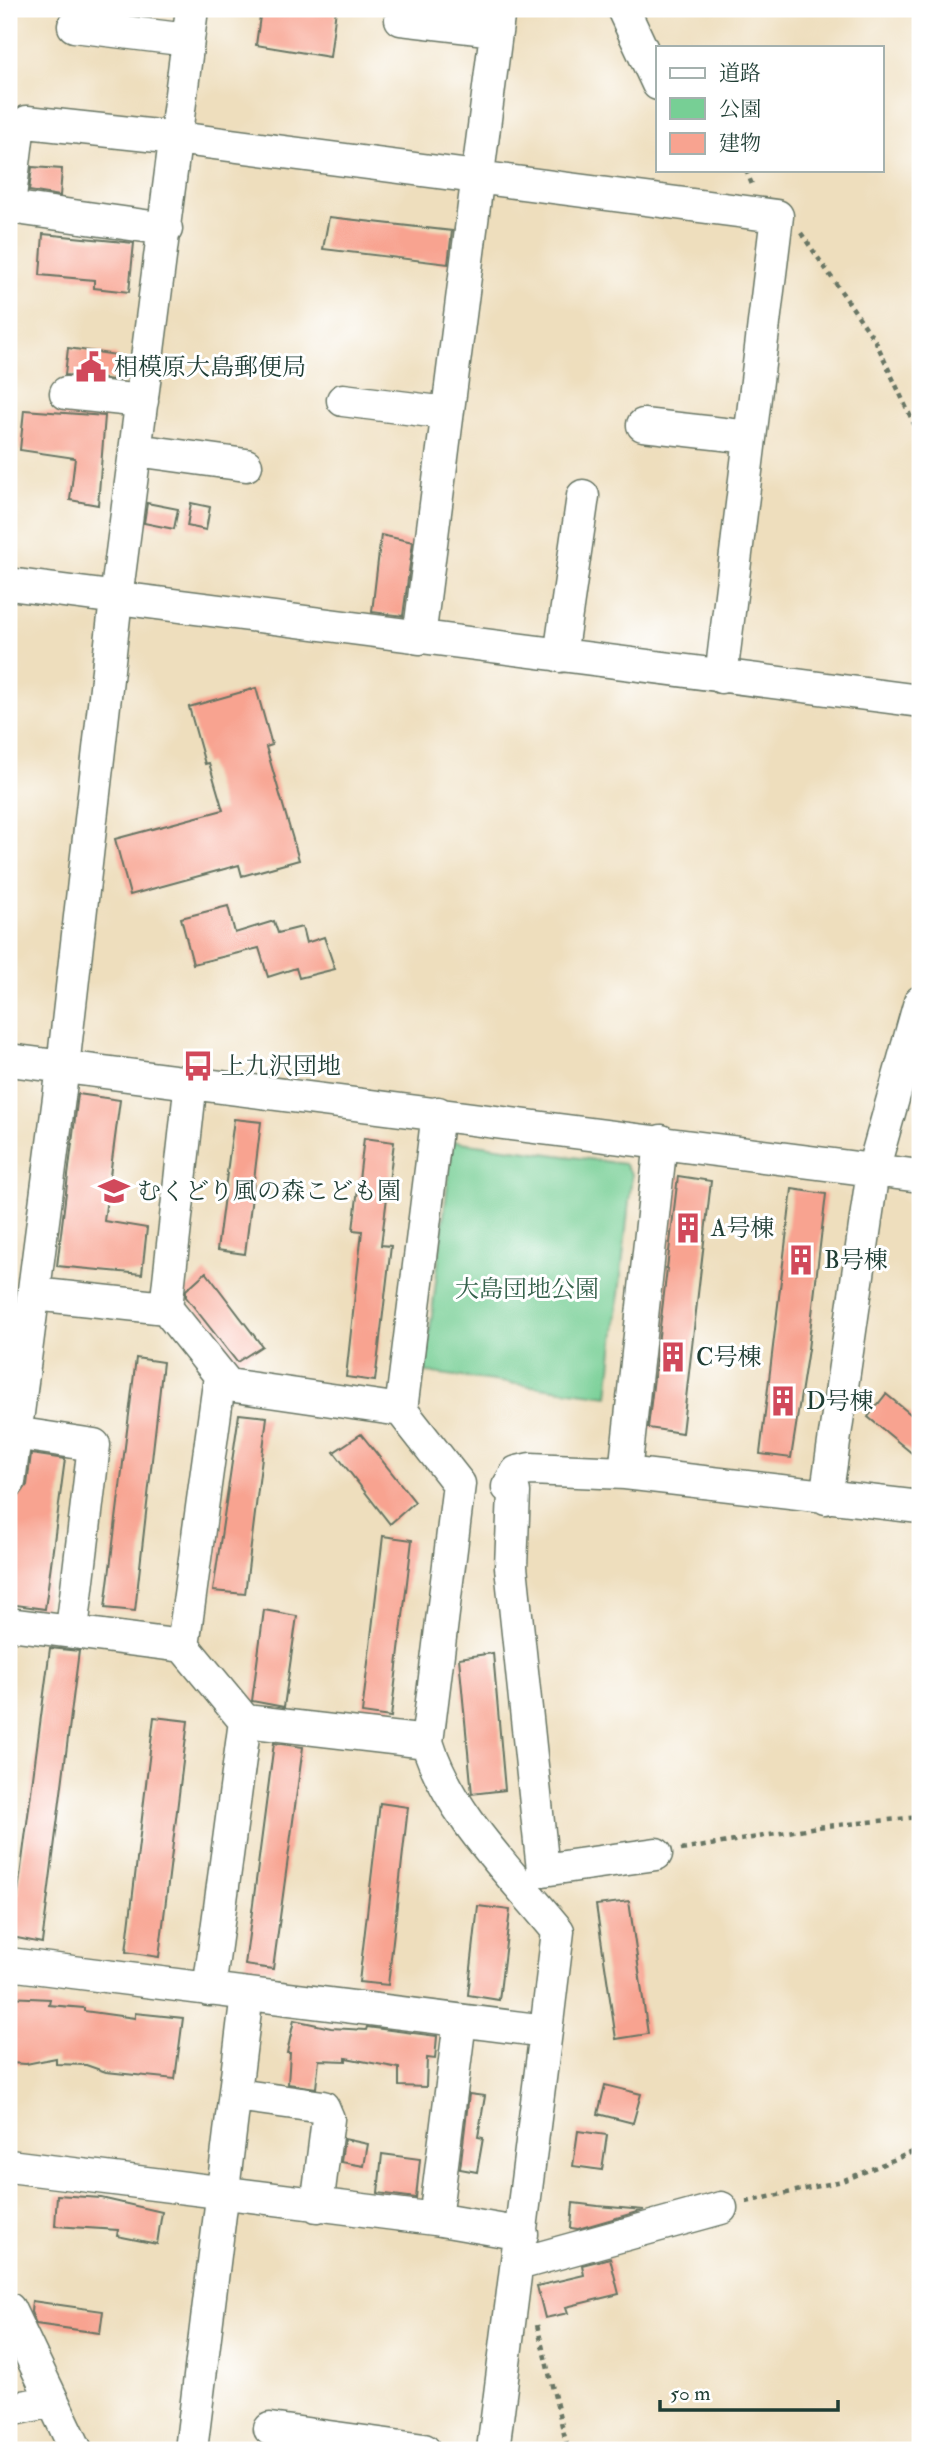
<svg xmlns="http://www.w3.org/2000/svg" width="929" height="2459" viewBox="0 0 929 2459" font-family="'IM FELL Double Pica','Noto Serif JP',serif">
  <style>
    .green { fill: #77cf95; stroke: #4b8664; stroke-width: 2 }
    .building { fill: #f8a390 }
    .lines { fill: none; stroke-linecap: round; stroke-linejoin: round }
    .minor-casing { stroke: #677564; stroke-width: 35 }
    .path { stroke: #677564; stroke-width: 4.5; stroke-dasharray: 5 5; stroke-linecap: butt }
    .minor { stroke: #fff; stroke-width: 32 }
    .labels { text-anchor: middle; stroke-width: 6; stroke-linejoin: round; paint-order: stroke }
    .poi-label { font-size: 24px; fill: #1f3d34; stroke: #fff; text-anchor: start }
    .park-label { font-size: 24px; fill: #35624c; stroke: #fff }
  </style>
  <rect width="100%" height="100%" fill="#fff"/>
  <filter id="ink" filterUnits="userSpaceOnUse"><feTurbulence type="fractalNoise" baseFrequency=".0143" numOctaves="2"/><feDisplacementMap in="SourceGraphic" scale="14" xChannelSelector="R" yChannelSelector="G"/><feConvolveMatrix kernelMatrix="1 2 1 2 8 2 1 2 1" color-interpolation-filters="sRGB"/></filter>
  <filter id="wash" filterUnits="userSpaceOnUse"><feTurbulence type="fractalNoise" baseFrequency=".00686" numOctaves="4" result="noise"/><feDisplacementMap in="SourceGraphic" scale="28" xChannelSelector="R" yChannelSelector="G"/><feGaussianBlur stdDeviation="1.57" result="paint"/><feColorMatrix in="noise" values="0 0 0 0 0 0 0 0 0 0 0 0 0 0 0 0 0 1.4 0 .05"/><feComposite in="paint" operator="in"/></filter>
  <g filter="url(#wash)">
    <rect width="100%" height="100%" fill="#eedebd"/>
    <path class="green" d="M453 1141 624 1164 632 1174 608 1396 425 1372Z"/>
    <g id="blocks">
      <path class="building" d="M261 9H336L330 57 256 45Z
        M32 167 62 169 60 196 29 191Z
        M329 217 452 231 448 264 323 249Z
        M43 234 134 243 129 292 94 288V280L40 275Z
        M68 348 117 355 115 380 65 375Z
        M24 410 105 416 98 505 70 500 75 458 20 450Z
        M147 503 178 509 174 529 144 523Z
        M191 503 210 507 206 530 187 526Z
        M381 535 413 542 403 616 372 612Z
        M256 688 272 745 266 747 299 860 242 876 239 865 130 895 115 839 223 810 209 763 205 764 189 707Z
        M228 906 235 933 274 921 278 933 302 927 306 943 324 937 335 969 299 978 296 968 268 977 259 948 193 964 181 918Z
        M78 1094 120 1100 104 1221 147 1228 142 1274 57 1266Z
        M234 1119 261 1122 245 1254 217 1250Z
        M364 1138 394 1142 381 1245 391 1246 375 1381 346 1377 362 1231 353 1230Z
        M678 1176 711 1181 682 1433 648 1428Z
        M792 1189 826 1194 808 1349 791 1458 760 1454Z
        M206 1272 262 1346 237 1362 186 1297V1290Z
        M136 1358 163 1362 135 1611 105 1608Z
        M886 1394 920 1422V1460L868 1417Z
        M239 1414 267 1417 245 1594 213 1591Z
        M361 1434 415 1502 390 1524 334 1452Z
        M31 1454 65 1459 45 1609 9 1604V1566L17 1498 27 1485Z
        M383 1536 412 1540 391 1717 362 1713Z
        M264 1610 297 1616 284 1707 252 1701Z
        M50 1648 79 1651 42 1943 12 1937Z
        M493 1653 505 1790 472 1794 459 1658Z
        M154 1717 188 1721 159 1957 126 1952Z
        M274 1743 303 1747 273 1969 245 1965Z
        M380 1803 408 1807 388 1985 359 1982Z
        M629 1901 648 2034 616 2039 596 1905Z
        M478 1906 510 1910 499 2000 468 1995Z
        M9 1997 50 1999 49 2005 84 2008V2011L135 2018V2013L183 2018 175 2079 106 2072 86 2065 56 2064V2058L26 2064 9 2063Z
        M294 2020 331 2028 366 2030 367 2027 437 2036 435 2059 427 2058 426 2087 399 2086V2068L346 2058V2061L319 2060 316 2088 288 2084 290 2053H287Z
        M605 2085 641 2094 633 2123 598 2114Z
        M469 2094 485 2096 478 2137 483 2138 477 2172 460 2169Z
        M578 2131 607 2135 602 2170 573 2166Z
        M344 2139 368 2144 364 2166 341 2162Z
        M382 2154 420 2159 416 2198 378 2193Z
        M57 2195 101 2198 162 2212 157 2244 117 2236 118 2230 55 2226Z
        M573 2203 598 2206 644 2210 578 2229 571 2228Z
        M610 2258 619 2294 566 2307 568 2313 545 2318 537 2286 584 2275 582 2265Z
        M32 2301 103 2311 100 2333 36 2324 31 2312Z"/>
    </g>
  </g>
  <g filter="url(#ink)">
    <use href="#blocks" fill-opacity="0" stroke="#677564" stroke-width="2"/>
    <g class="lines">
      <g class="minor-casing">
        <path id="minor" d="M623 9 658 84
          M401 19 495 30
          M74 26 188 40
          M9 205 18 131 27 122 176 138 777 216 721 677
          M9 207 166 229
          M66 393 142 401
          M343 400 447 413
          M643 425 750 437
          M136 450 246 465
          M9 584 920 701
          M419 638 499 9
          M560 656 583 496
          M9 1060 920 1176
          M34 1294 166 1308 228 1385 401 1410
          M166 1308 191 1081
          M14 1433 94 1445 72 1630
          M625 1473 661 1141
          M9 1482 63 1067 116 599 192 9
          M508 1487 514 1492 511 1567 543 1870 656 1854
          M508 1487 517 1472 530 1469 625 1473 920 1507
          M826 1498 873 1170 920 1002
          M9 1624 183 1646 245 1721 427 1742
          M183 1646 220 1376
          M9 1964 546 2031 558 1931C511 1873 449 1814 427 1742L459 1484 401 1410 438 1113
          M209 1990 245 1721
          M236 2095 323 2107 328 2119 317 2206
          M9 2166 435 2219 522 2234
          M435 2219 460 2021
          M518 2264 721 2208
          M9 2309 76 2450
          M9 2410 52 2401
          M270 2429 424 2450
          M191 2450 247 1994
          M493 2450 546 2031"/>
      </g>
      <path class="path" d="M746 170 753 187
        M801 233 876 342 920 437
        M681 1850 817 1827 920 1817
        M746 2202 842 2181 920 2149
        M537 2325 568 2450"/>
      <use href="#minor" class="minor"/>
    </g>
  </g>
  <defs>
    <g id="civic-bare" transform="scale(2.415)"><path d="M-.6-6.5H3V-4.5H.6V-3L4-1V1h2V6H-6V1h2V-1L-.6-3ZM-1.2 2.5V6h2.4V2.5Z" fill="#d1495b" stroke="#fff" stroke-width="2.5" paint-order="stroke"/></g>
    <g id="bus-bare" transform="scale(2.415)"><path d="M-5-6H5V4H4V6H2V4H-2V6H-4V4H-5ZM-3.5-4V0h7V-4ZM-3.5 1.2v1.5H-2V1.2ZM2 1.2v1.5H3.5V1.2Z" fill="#d1495b" stroke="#fff" stroke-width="2.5" paint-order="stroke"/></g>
    <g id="school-bare" transform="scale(2.415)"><path d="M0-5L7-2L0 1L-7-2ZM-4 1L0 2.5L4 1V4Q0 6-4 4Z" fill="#d1495b" stroke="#fff" stroke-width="2.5" paint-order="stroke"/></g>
    <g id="building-bare" transform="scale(2.415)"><path d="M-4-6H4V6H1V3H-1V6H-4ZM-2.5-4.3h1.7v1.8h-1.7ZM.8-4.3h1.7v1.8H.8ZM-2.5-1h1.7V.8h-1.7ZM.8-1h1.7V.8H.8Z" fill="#d1495b" stroke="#fff" stroke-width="2.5" paint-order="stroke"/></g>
  </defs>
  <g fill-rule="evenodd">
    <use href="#civic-bare" x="91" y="367"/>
    <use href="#bus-bare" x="198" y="1066"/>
    <use href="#school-bare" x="114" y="1191"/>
    <use href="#building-bare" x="688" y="1228"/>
    <use href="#building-bare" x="801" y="1260"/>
    <use href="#building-bare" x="673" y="1357"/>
    <use href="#building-bare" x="783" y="1401"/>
  </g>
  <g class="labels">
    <g class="poi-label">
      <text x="114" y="375">相模原大島郵便局</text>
      <text x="221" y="1074">上九沢団地</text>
      <text x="137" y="1199">むくどり風の森こども園</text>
      <text x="711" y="1236">A号棟</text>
      <text x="824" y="1268">B号棟</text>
      <text x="696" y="1365">C号棟</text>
      <text x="806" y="1409">D号棟</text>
    </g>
    <g class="park-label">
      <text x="527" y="1297">大島団地公園</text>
    </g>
  </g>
  <rect width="929" height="2459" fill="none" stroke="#fff" stroke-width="35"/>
  <rect x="656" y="46" width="228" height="126" fill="#ffffff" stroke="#a5b1ae" stroke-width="2"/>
  <rect x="670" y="68" width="35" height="10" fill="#ffffff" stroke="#a5b1ae" stroke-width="2"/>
  <text x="719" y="80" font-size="21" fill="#1f3d34">道路</text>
  <rect x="670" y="98" width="35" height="21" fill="#77cf95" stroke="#a5b1ae" stroke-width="2"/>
  <text x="719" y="116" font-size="21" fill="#1f3d34">公園</text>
  <rect x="670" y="133" width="35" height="21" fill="#f8a390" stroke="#a5b1ae" stroke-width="2"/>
  <text x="719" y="150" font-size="21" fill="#1f3d34">建物</text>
  <path d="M660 2400v10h178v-10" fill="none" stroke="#1f3d34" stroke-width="3.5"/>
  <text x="670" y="2400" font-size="21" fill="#1f3d34" stroke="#ffffff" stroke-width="5" paint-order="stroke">50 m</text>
</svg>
